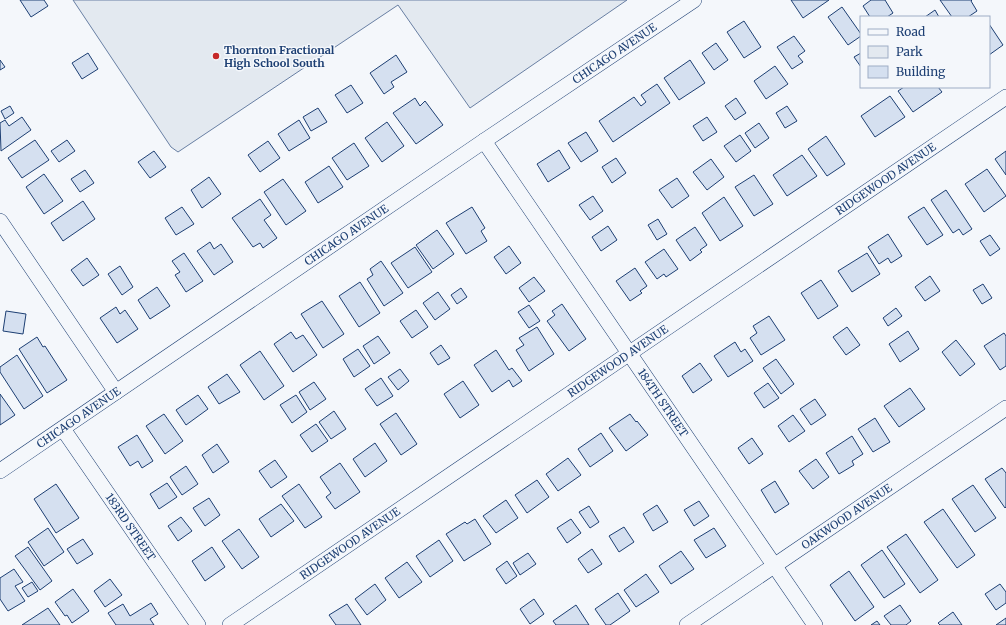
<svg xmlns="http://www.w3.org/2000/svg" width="1006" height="625" viewBox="0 0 1006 625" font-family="Merriweather,serif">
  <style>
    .green { fill: #e3e9f0; stroke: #687fa3 }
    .building { fill: #d5e0f0; stroke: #1d3f73 }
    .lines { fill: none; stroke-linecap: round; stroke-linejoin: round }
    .minor-casing { stroke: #1d3f73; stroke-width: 16 }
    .minor { stroke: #f4f7fb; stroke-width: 15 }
    .poi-dot { fill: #c62828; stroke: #f4f7fb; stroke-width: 1.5 }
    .labels { text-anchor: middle; stroke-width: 3; stroke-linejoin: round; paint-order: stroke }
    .poi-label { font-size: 11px; font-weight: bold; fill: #1d3f73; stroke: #f4f7fb; text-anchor: start }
    .street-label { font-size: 11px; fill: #1d3f73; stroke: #f4f7fb }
  </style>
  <rect width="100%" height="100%" fill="#f4f7fb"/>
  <path class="green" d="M73 0H627L470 108 398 5 178 152 171 147Z"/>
  <path class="building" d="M20 0H44L48 6 31 17Z
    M791 0H829L803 18Z
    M871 0H885L893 13 887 17H870L863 6Z
    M940 0H972L971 1 977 11 968 17H952Z
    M842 7 861 34V36L848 45 828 17Z
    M935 10 939 17H925Z
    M744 21 761 47 744 58 727 32Z
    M989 24 1003 45 989 55Z
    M794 36 805 51 798 56 803 62 792 69 777 47Z
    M716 43 728 60 714 70 702 53Z
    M88 53 98 69 82 79 72 63Z
    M861 53V67L854 57Z
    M396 55 407 72 391 82 394 87 384 94 370 73Z
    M0 60 5 67 0 70Z
    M690 60 705 83 679 100 664 78Z
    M775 66 788 84 766 99 754 81Z
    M657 84 670 103 613 142 599 121 634 97 641 106 646 102 641 95Z
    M351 85 363 103 347 113 335 95Z
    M904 87H938L942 92 913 112 898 91Z
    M890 96 905 117 875 137 861 116Z
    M415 98 420 106 425 101 443 125 416 144 393 113Z
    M736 98 746 113 735 120 725 106Z
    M10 106 14 113 5 119 1 111Z
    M787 106 797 121 785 128 776 113Z
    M318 108 327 122 311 131 303 117Z
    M22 117 31 130 1 151 0 123 5 120 9 126Z
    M707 117 717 132 703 141 693 126Z
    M299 120 310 138 289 151 278 134Z
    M387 122 404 146 382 162 365 138Z
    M759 123 769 138 755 148 745 133Z
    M586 132 598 151 581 162 568 143Z
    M740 135 751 151 736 162 724 146Z
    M826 136 845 164 827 176 808 149Z
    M35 140 49 160 22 178 8 158Z
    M67 140 75 151 59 162 51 151Z
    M268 141 280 158 260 172 248 155Z
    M354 143 369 166 347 180 332 158Z
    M559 150 570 168 548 182 537 164Z
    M154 151 166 167 150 178 138 162Z
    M1006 151V175L995 159Z
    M802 155 817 176 787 196 773 175Z
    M616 158 626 173 612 183 602 167Z
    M711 159 724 177 707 190 693 172Z
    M329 166 343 187 318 203 305 182Z
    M987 169 1006 196 984 212 965 184Z
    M85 170 94 183 80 192 71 179Z
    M44 174 63 201 44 214 26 187Z
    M754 175 773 204 754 216 735 187Z
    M209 177 221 194 202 208 191 190Z
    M677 178 689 196 672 208 659 190Z
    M283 179 306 211 286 225 264 192Z
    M946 190 972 229 963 235 959 229 953 233 931 200Z
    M593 196 603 211 590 220 579 205Z
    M724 197 743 226 720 241 702 213Z
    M260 199 271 215 264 220 277 238 263 248 260 243 253 247 232 218Z
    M83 201 95 219 63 241 51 223Z
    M182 207 194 224 176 235 165 218Z
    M472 207 485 228 481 231 487 241 466 254 446 223Z
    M924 207 943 235 927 245 908 217Z
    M658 219 667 234 657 240 648 225Z
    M608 226 617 240 601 251 592 237Z
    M695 227 707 245 700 250 702 252 690 261 676 240Z
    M437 230 454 254 433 269 416 245Z
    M888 234 902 256 891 263 888 258 879 264 868 247Z
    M990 235 1000 249 990 256 980 241Z
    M210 242 214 249 221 244 233 262 214 275 197 251Z
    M509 246 521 263 506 274 494 257Z
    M415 247 432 272 408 288 391 263Z
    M664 249 678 269 666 277 664 274 657 279 645 262Z
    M184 253 203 281 186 292 175 275 180 272 172 261Z
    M867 253 880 274 852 292 838 271Z
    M87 258 99 275 83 286 71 270Z
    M381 261 403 293 384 306 367 279 373 275 370 269Z
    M120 266 133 287 122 295 108 274Z
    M635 268 647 286 640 291 642 293 630 301 616 281Z
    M930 276 940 291 925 301 915 287Z
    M534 277 545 291 529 302 519 288Z
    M821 280 838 306 818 319 801 293Z
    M360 282 380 313 359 327 339 296Z
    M983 284 992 298 982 304 973 290Z
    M157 287 170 306 150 319 138 300Z
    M461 288 467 297 457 304 451 295Z
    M438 292 450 309 435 320 423 303Z
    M322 301 344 334 323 348 301 314Z
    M562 304 586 339 569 351 547 321 555 315 552 311Z
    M529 305 540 321 529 328 518 312Z
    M116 307 120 314 125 310 138 329 117 343 100 318Z
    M896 308 902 316 888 326 883 318Z
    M416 310 428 327 412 338 400 321Z
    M6 311 26 314 23 334 3 331Z
    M769 316 785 340 761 355 750 338 757 333 753 326Z
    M537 327 554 354 529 371 516 350 524 345 519 338Z
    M847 327 860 345 846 355 833 337Z
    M908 331 919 349 900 362 889 344Z
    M291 332 296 339 303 335 317 355 293 372 274 344Z
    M1004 333 1006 336V366L1000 370 984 346Z
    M378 336 390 353 374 364 363 346Z
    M37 337 43 347 45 346 67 380 47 393 19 349Z
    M956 340 975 364 960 376 942 352Z
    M735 342 741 352 745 349 753 361 728 377 714 356Z
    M441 345 450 358 438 365 430 353Z
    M358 349 370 366 354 377 343 359Z
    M496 350 509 370 512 368 522 381 513 387 509 380 492 392 474 365Z
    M260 351 284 386 264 400 240 365Z
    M17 355 43 396 24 409 0 372V367Z
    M776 359 794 384 781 394 763 368Z
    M700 363 712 380 693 393 682 376Z
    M400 369 409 381 398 390 388 377Z
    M227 374 240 392 219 404 208 387Z
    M381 378 393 396 377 406 365 389Z
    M463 381 479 405 460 418 444 394Z
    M314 382 326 399 310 410 299 392Z
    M768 383 779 398 764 408 754 393Z
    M910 388 925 409 899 427 884 406Z
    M0 394 15 415 0 425Z
    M198 395 208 409 186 425 176 410Z
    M296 395 307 412 292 423 280 405Z
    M815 399 826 415 811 425 800 409Z
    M334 411 346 429 331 439 319 422Z
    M396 413 417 444 401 455 380 424Z
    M164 414 183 441 165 454 146 426Z
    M630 414 636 422 637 421 648 435 626 451 609 428Z
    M793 415 805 431 789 442 778 426Z
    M875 418 890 442 873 452 858 429Z
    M316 424 328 441 312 452 300 435Z
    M601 433 613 451 590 467 578 449Z
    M137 435 153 461 142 468 138 461 130 466 118 447Z
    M852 436 863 454 852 461 854 465 839 474 826 453Z
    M752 438 763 454 749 464 738 448Z
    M375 443 387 461 365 477 353 459Z
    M217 444 229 462 213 473 202 455Z
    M568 458 581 475 558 491 546 474Z
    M816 459 829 477 813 489 799 471Z
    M275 460 287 477 271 488 259 471Z
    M340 463 360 492 335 509 326 497 331 493 320 477Z
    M186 466 198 484 182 495 170 477Z
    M1002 468 1006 473V507L1005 508 985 479Z
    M537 480 549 497 527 513 515 495Z
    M775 481 789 504 775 513 761 490Z
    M167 483 177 497 159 509 150 494Z
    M56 484 79 518 56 533 34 499Z
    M299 484 322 517 305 528 282 496Z
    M973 485 996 518 975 532 952 499Z
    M209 498 220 515 205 526 193 508Z
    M506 500 518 518 496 533 483 516Z
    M699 501 709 516 694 526 684 510Z
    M281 504 294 521 271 537 259 519Z
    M657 505 668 522 653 531 643 514Z
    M589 506 599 522 590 528 579 512Z
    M943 509 975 555 957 568 924 522Z
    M181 517 192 531 178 541 168 526Z
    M475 519 491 544 464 561 446 534 465 522 467 524Z
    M571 519 581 533 567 543 557 528Z
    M624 527 634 542 619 552 609 536Z
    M48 528 64 552 44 566 28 542Z
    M714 528 726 546 706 558 694 540Z
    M239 529 259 557 242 569 222 541Z
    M906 534 938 580 920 593 887 547Z
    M83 539 93 554 77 564 67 549Z
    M439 540 453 561 430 577 416 556Z
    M28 547 52 581 40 590 15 556Z
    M212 547 225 567 205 581 192 561Z
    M592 549 602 564 588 573 578 559Z
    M882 550 905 584 884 598 861 565Z
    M681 551 694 569 671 584 659 566Z
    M528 553 536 564 520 575 513 563Z
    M507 561 517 576 506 584 496 569Z
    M407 562 422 582 399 598 385 578Z
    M14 569 23 582 15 586 25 601 8 611 0 599V578Z
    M849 571 874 607 855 621 830 585Z
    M646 574 659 592 636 607 624 590Z
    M110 579 122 595 105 607 94 591Z
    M32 582 38 591 28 597 22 588Z
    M375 584 386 600 367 615 355 599Z
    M1000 584 1006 592V603L996 610 985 594Z
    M73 589 89 611 72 623 67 615 65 616 55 602Z
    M618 593 630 611 610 625H606L595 609Z
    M534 599 544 614 530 624 520 609Z
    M151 603 158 614 150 619 154 625H116L108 613 123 604 130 616Z
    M347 604 361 625H336L329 615Z
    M576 605 589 625H556L553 621Z
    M900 605 911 621 906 625H891L884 616Z
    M48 608 60 625H22Z
    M953 612 962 625H940L938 623Z
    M1006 618V625H996Z
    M877 621 880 625H871Z"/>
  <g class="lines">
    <g class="minor-casing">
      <g id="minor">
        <path id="s1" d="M484 141 815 625"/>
        <path d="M0 221 116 392"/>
        <path id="s2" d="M63 429 198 625"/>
        <path id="s3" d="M0 471 484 141 694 0"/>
        <path id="s4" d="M230 625 1006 97"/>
        <path id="s5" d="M687 625 1006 408"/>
      </g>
    </g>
    <use href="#minor" class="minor"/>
  </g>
  <circle class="poi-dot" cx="216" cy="56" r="4"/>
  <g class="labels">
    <g class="poi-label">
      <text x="224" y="54">Thornton Fractional<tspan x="224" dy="13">High School South</tspan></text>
    </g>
    <g class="street-label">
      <text dy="4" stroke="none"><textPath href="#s3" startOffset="743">CHICAGO AVENUE</textPath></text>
      <text dy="4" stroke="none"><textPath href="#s4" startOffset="793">RIDGEWOOD AVENUE</textPath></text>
      <text dy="4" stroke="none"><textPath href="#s3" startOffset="419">CHICAGO AVENUE</textPath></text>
      <text dy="4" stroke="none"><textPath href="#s4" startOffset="469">RIDGEWOOD AVENUE</textPath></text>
      <text dy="4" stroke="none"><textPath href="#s1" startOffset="317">184TH STREET</textPath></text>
      <text dy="4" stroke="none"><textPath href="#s3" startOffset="95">CHICAGO AVENUE</textPath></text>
      <text dy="4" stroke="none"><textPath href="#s5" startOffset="193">OAKWOOD AVENUE</textPath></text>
      <text dy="4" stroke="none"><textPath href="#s2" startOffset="119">183RD STREET</textPath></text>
      <text dy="4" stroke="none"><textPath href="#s4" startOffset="145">RIDGEWOOD AVENUE</textPath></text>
    </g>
  </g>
  <rect x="860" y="16" width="130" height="72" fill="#f4f7fb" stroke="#9eadc5"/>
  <rect x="868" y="29" width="20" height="6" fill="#f4f7fb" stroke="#9eadc5"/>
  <text x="896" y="36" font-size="12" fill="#1d3f73">Road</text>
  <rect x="868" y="46" width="20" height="12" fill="#e3e9f0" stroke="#9eadc5"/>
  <text x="896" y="56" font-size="12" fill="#1d3f73">Park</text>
  <rect x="868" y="66" width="20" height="12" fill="#d5e0f0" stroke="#9eadc5"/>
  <text x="896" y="76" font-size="12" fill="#1d3f73">Building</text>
</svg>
